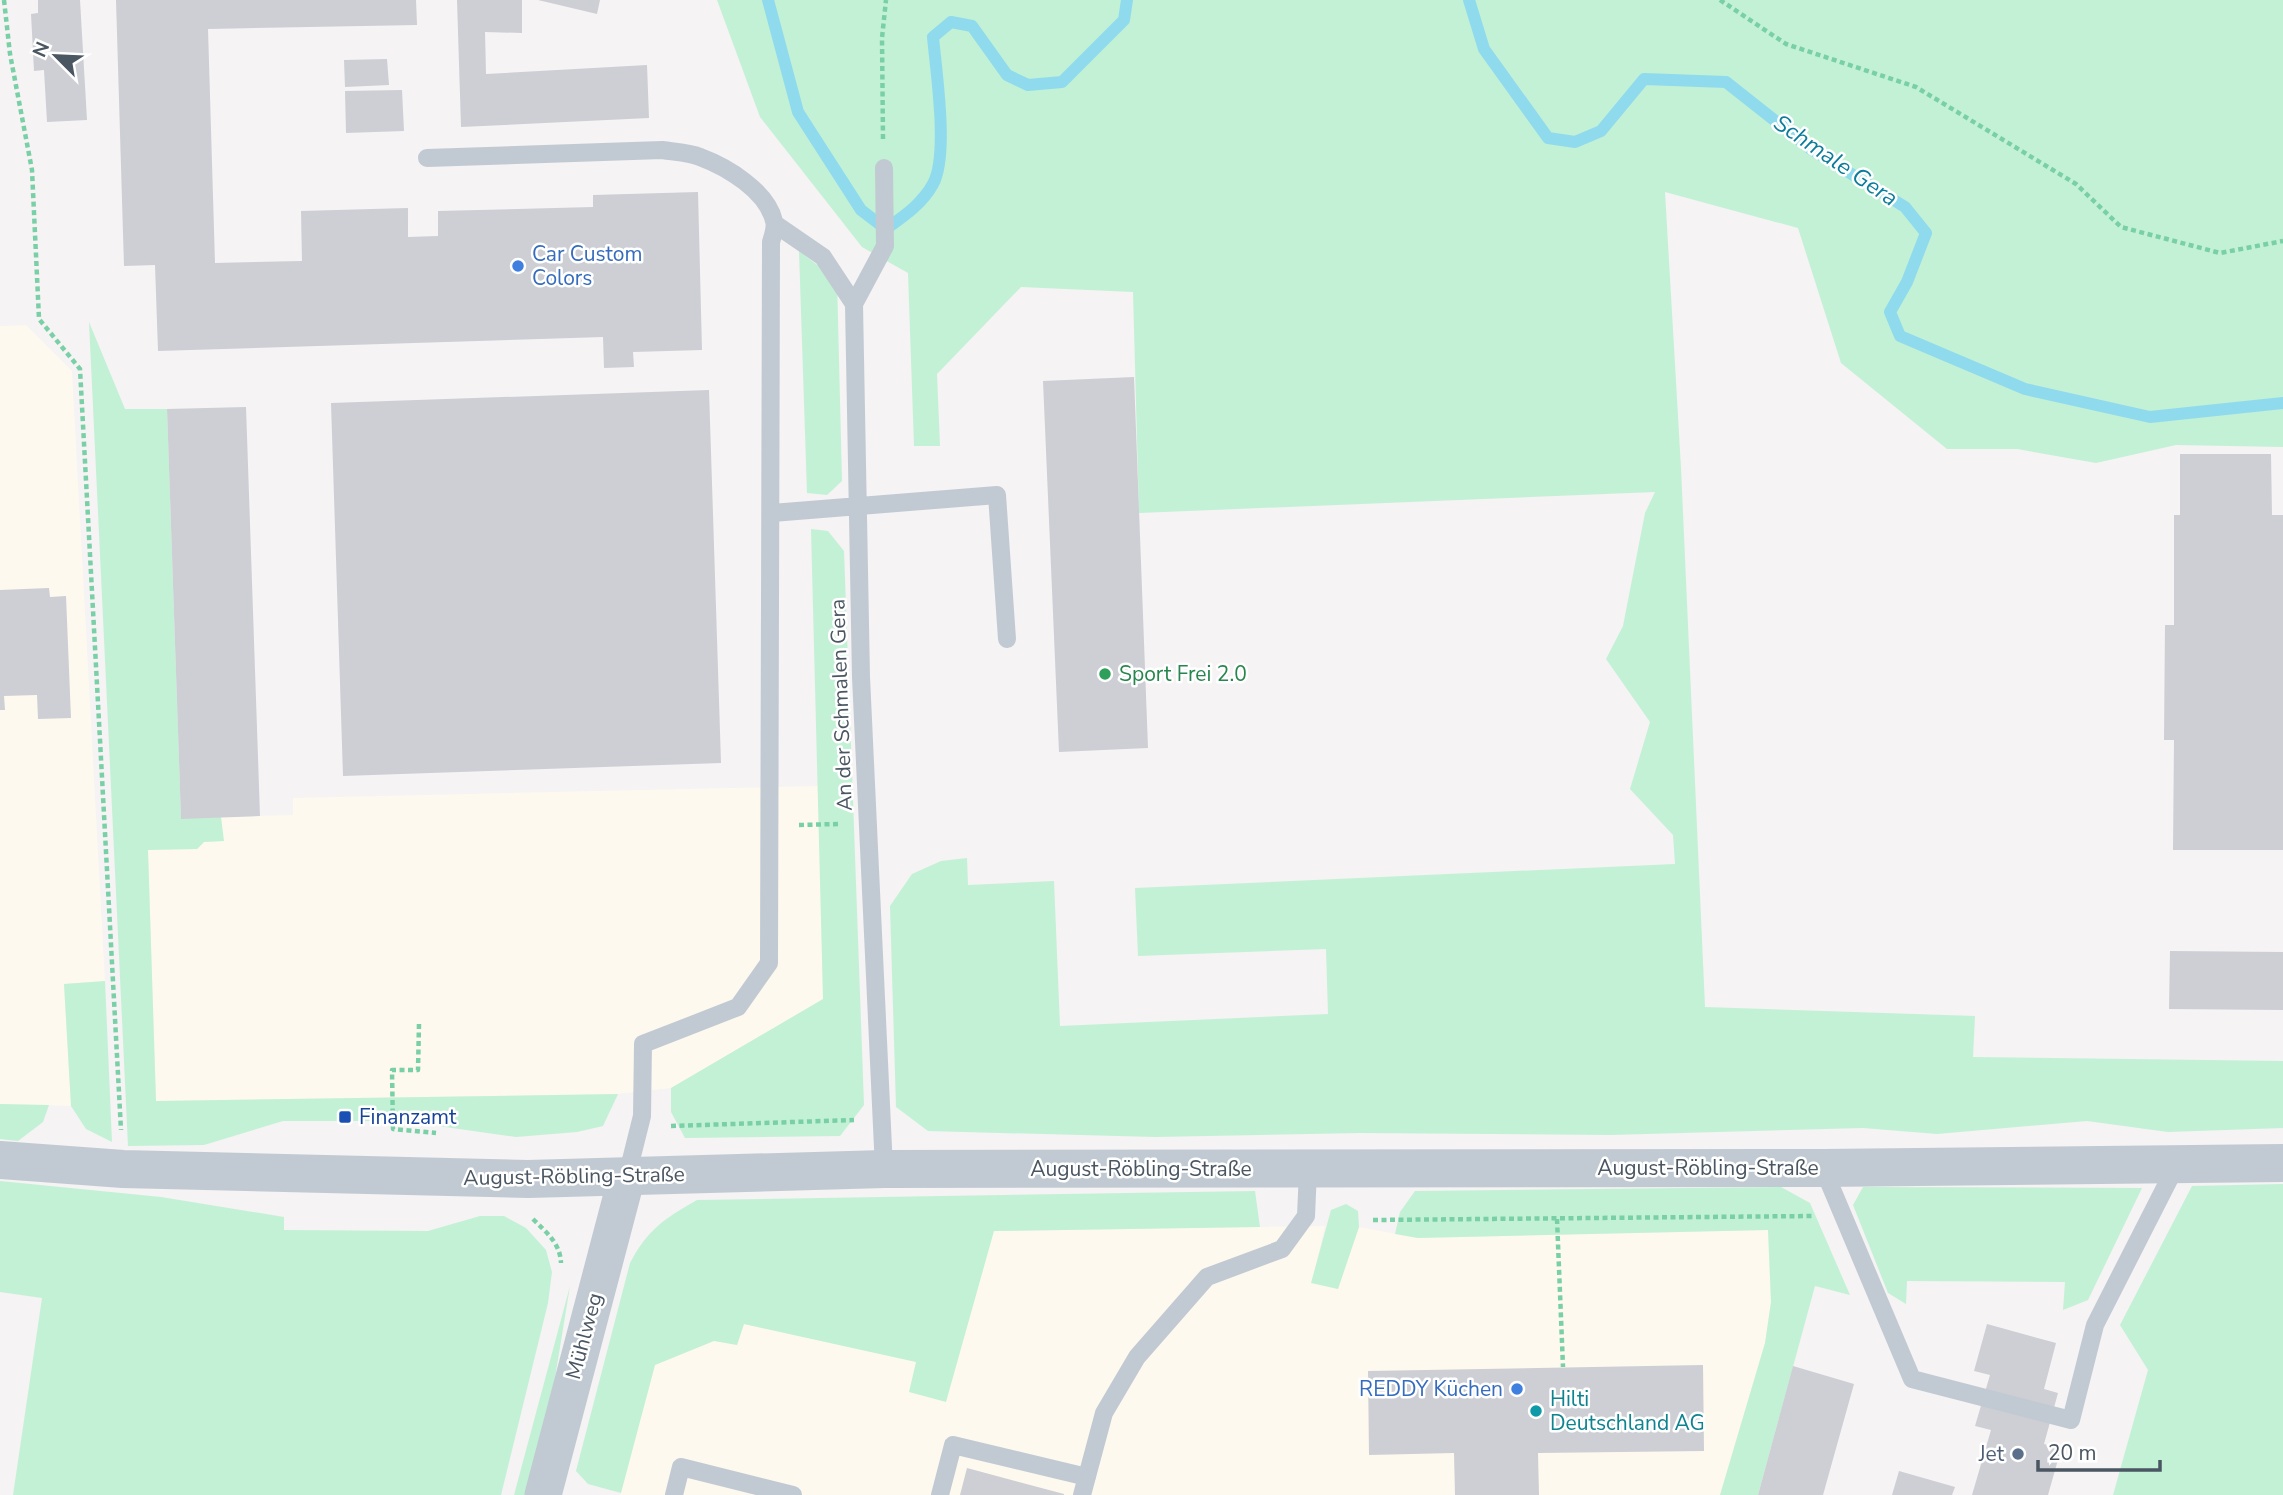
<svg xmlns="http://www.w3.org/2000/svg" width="2283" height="1495" viewBox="0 0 2283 1495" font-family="'Nunito Sans',sans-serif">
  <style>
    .commercial { fill: #fdf9ef }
    .green { fill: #c3f1d5 }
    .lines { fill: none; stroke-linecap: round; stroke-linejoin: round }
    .stream { stroke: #90daee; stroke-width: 12 }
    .building { fill: #cdcfd5 }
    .path { stroke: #7ad0a6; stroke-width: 4.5; stroke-dasharray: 5 3.5; stroke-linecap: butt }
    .service { stroke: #c1cad2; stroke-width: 18 }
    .minor { stroke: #c1cad2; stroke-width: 37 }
    .tertiary { stroke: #c1cad2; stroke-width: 38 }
    .shop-dot { fill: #3f7fe0; stroke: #fff; stroke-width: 2.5 }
    .leisure-dot { fill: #2e9e5b; stroke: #fff; stroke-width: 2.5 }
    .transit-dot { fill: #1a4fb4; stroke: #fff; stroke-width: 2.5 }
    .culture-dot { fill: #0f9aa8; stroke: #fff; stroke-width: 2.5 }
    .service-dot { fill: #5c6f8a; stroke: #fff; stroke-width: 2.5 }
    .labels { text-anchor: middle; stroke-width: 5; stroke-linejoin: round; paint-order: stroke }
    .shop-label { font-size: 21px; fill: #366cbe; stroke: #fff; text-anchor: start }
    .leisure-label { font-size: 21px; fill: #27864d; stroke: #fff; text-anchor: start }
    .street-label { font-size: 21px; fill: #4a5661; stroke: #fff }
    .transit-label { font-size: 21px; fill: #164399; stroke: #fff; text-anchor: start }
    .culture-label { font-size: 21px; fill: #0d838f; stroke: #fff; text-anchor: start }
    .service-label { font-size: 21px; fill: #4e5e75; stroke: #fff; text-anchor: end }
    .water-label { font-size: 23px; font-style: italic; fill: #0c7c9b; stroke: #fff }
  </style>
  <rect width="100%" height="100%" fill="#f5f3f3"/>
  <path class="commercial" d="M26 325 72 371 105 981 64 984 71 1106 0 1104V326Z
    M819 786 823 1000 671 1088 618 1094 156 1101 148 850 197 849 204 842 223 841 221 817 293 815V798Z
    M1325 1226 1312 1282 1338 1289 1359 1227 1418 1238 1768 1230 1771 1302 1765 1343 1720 1495H620L655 1365 714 1340 737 1345 744 1324 917 1362 946 1402 993 1231Z"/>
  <path class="green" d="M717 0H2283V447L2176 445 2096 463 2017 449H1947L1841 363 1798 228 1665 192 1681 468 1705 1007 1975 1016 1973 1057 2283 1061V1128L2168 1132 2087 1121 1937 1134 1863 1128 1611 1135 1360 1133 1155 1137 928 1131 896 1107 890 906 912 874 941 861 967 858 968 885 1054 881 1060 1026 1328 1014 1326 949 1138 956 1135 888 1675 864 1673 835 1630 789 1650 722 1606 659 1623 626 1645 513 1655 492 1139 513 1133 292 1021 287 937 374 940 446H914L908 273 862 247 760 117Z
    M799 251 837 280 842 481 827 495 807 493Z
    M89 322 125 409H167L181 818 221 817 224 841 204 842 197 849 148 850 156 1101 618 1094 603 1126 577 1132 516 1137 403 1121H283L204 1145 128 1146Z
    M811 529 828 531 844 551 864 1105 840 1136 685 1138 671 1112V1088L823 999Z
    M105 981 112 1142 86 1129 71 1106 64 984Z
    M0 1104 49 1105 43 1122 18 1141 0 1139Z
    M0 1181 161 1197 284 1217V1230L428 1231 480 1216H504L526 1228 546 1250 552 1272 548 1303 501 1495H13L42 1298 0 1292Z
    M2283 1184V1495H2113L2148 1370 2120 1325 2192 1186Z
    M1781 1187 1810 1203 1850 1295 1815 1286 1758 1495H1720L1765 1343 1771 1302 1768 1230 1418 1238 1395 1234 1400 1212 1415 1191Z
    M1863 1187 2142 1188 2088 1300 2063 1310 2065 1282 1907 1281 1906 1304 1888 1293 1853 1205Z
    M1255 1191 1260 1227 994 1231 946 1402 909 1392 916 1362 744 1324 737 1345 714 1341 655 1365 621 1493 588 1484 576 1471 630 1263C648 1229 664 1219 697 1200Z
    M1346 1204 1358 1211 1359 1227 1338 1289 1311 1283 1331 1210Z
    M570 1286 552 1396 525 1495H514Z"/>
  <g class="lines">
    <path class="stream" d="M768 0 798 112 861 210 886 229C904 216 922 204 933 184 949 155 936 71 933 37L951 22 972 26 1007 75 1028 85 1062 82 1124 20 1127 0
      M1469 0 1484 49 1548 138 1575 142 1601 131 1644 79 1726 82 1811 149 1905 207 1926 233 1907 282 1890 312 1900 336 2025 389 2150 417 2283 403"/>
  </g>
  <path class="building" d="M38 0H80L87 120 47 122 44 70 34 71 31 14 38 13Z
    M116 0H416L417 25 208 29 215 263 302 261 301 211 408 208V237L438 236V211L593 207V195L698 192 702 350 633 352 634 367 604 368 603 337 158 351 155 265 124 266Z
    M457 0H522V33L485 32 486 74 647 65 649 118 461 127Z
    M538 0H600L597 14Z
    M387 59 389 85 345 87 344 60Z
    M402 90 404 131 346 133 345 91Z
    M1134 377 1148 748 1059 752 1043 381Z
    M709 390 721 763 343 776 331 403Z
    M246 407 260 816 181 819 167 409Z
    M2180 454H2271L2272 515H2283V850H2173L2174 740H2164L2165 625H2174V515H2180Z
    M49 588 50 597 66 596 71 718 38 719 37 695 4 696 5 710H0V590Z
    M2170 951 2283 952V1010L2169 1009Z
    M1987 1324 2056 1343 2044 1389 2058 1393 2044 1444 2061 1449 2048 1495H1972L1991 1430 1975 1426 1990 1375 1974 1371Z
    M1703 1365 1704 1451 1538 1453 1539 1495H1455L1454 1453 1369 1455 1368 1371Z
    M1793 1366 1854 1384 1823 1495H1758Z
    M967 1468 1064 1494V1495H960Z
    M1899 1471 1955 1487 1952 1495H1892Z"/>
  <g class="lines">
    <path class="path" d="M4 0 10 54 32 170 39 319 80 369 121 1130
      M1720 0 1786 44 1916 87 2076 184 2121 227 2220 253 2283 241
      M883 139 882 38 886 0
      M799 825 839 824
      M419 1024 418 1070H392L393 1129 436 1133
      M671 1126 854 1120
      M533 1219C547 1233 560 1243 561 1263
      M1557 1219 1563 1367
      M1373 1220 1812 1216"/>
    <path class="service" d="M427 158 662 150C674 152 689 152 700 157 727 167 767 191 774 221 776 227 773 235 771 242L769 963 738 1007 643 1044 642 1116 627 1176
      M884 168 885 246 854 304 861 677 884 1169
      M775 224 823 257 854 304
      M772 513 997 495 1007 639
      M1823 1168 1912 1379 2071 1420 2095 1325 2177 1164
      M674 1495 681 1467 793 1495
      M940 1495 953 1445 1087 1477
      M1082 1495 1104 1413 1137 1357 1207 1277 1282 1249 1306 1216 1308 1170"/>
    <path class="minor" d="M543 1495 627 1176"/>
    <path class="tertiary" d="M0 1160 123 1169 528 1179 884 1169 1823 1168 2283 1163"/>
  </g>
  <g class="shop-dot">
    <circle cx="518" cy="266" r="7"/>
    <circle cx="1517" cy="1389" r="7"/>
  </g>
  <circle class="leisure-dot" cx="1105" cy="674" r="7"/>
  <rect class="transit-dot" x="338" y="1110" width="14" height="14" rx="3.5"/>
  <circle class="culture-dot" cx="1536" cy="1411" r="7"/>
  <circle class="service-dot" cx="2018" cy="1454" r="7"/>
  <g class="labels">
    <g class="shop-label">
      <text x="532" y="261">Car Custom<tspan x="532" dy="24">Colors</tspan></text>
      <text x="1503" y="1396" text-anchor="end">REDDY Küchen</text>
    </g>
    <g class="leisure-label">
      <text x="1119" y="681">Sport Frei 2.0</text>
    </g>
    <g class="street-label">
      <text transform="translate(841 705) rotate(-92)" y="7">An der Schmalen Gera</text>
      <text x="1708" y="1175">August-Röbling-Straße</text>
      <text x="1141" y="1176">August-Röbling-Straße</text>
      <text transform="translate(574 1176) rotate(-1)" y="7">August-Röbling-Straße</text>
      <text transform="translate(584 1336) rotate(-75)" y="7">Mühlweg</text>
    </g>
    <g class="transit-label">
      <text x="359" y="1124">Finanzamt</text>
    </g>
    <g class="culture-label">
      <text x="1550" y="1406">Hilti<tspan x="1550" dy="24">Deutschland AG</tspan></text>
    </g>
    <g class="service-label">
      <text x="2004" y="1461">Jet</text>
    </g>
    <g class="water-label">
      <text transform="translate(1836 160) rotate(34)" y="8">Schmale Gera</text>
    </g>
  </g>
  <g transform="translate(56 56) rotate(294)" stroke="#ffffff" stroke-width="5" paint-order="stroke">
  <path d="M0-5L12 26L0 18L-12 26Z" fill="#4a5661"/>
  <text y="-10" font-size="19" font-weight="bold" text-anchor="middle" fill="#4a5661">N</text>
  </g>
  <path d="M2038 1460v10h122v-10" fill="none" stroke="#4a5661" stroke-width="3.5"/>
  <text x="2048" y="1460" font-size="21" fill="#4a5661" stroke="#ffffff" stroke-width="5" paint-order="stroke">20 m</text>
</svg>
